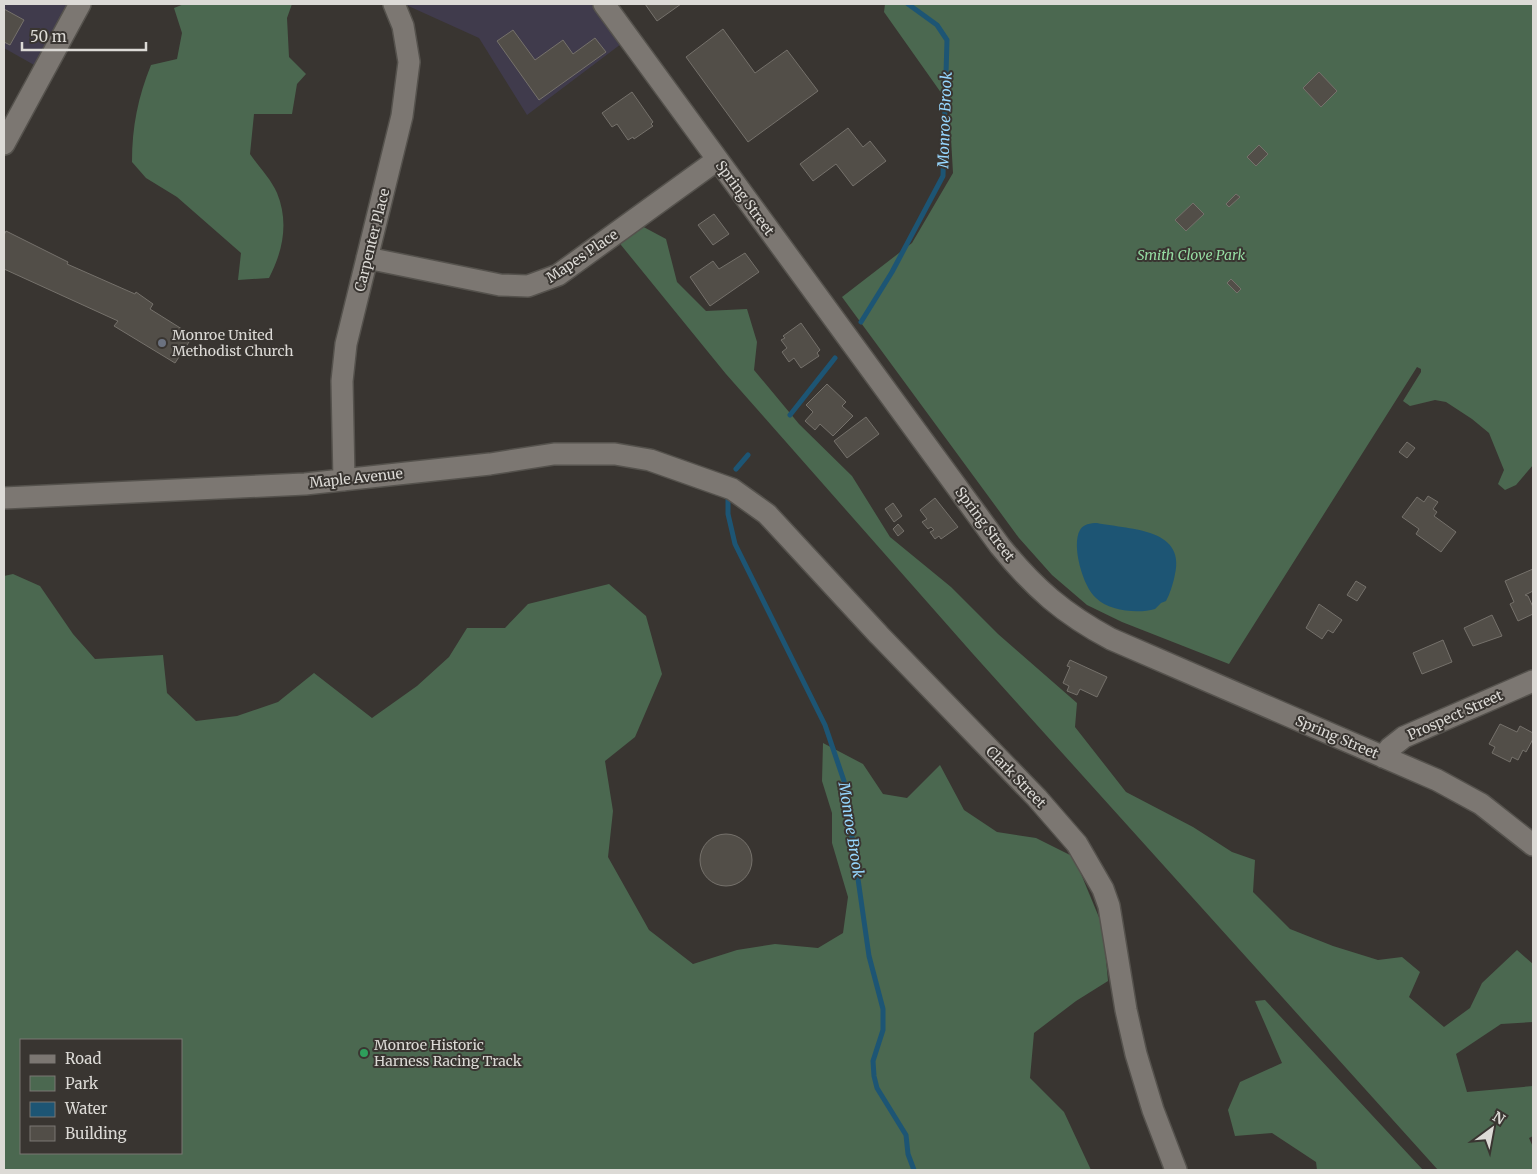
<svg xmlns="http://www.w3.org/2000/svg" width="1537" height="1174" viewBox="0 0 1537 1174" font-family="Merriweather,serif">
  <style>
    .commercial { fill: #403b4c }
    .green { fill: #4b6850; fill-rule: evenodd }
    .water { fill: #1d5574 }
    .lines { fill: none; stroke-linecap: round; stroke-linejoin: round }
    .stream { stroke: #1d5574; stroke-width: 5 }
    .building { fill: #524e48; stroke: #75716b }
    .minor-casing { stroke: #55524d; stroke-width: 24 }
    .minor { stroke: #7c7772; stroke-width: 21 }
    .worship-dot { fill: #6b7280; stroke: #393531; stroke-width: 2 }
    .leisure-dot { fill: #2e9e5b; stroke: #393531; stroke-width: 2 }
    .labels { text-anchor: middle; stroke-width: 4; stroke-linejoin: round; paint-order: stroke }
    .street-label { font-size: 14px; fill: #dcdad6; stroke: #393531 }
    .park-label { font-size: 14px; font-style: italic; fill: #95dca2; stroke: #393531 }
    .poi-label { font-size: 14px; fill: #dcdad6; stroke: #393531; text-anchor: start }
    .water-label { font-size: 15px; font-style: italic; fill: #96d6fe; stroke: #393531 }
  </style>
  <rect width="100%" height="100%" fill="#393531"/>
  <path class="commercial" d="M4 4H80L43 70 4 48Z
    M404 4H591L621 44 527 115 479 38Z"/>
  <path class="green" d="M184 4H292L287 18 289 57 306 74 297 84 292 114H254L250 154C258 166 271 179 277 193 289 222 283 251 269 278L238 280 241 253 177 197 146 178 132 162C132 127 138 97 151 65L177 59 182 33 174 8Z
    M885 4H1533V465L1516 485 1505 490 1498 484 1504 470 1489 433 1472 419 1446 402 1435 400 1410 406 1403 401 1421 372V369L1417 367 1229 664 1122 622 1087 605 1052 575 1019 538 842 297 912 243 953 173 949 104 884 12Z
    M638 224 666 239 677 282 706 311 747 309 757 342 754 370 799 424 852 476 890 537 951 587 998 634 1077 703 1075 727 1126 792 1193 827 1232 852 1255 860 1253 892 1290 929 1333 946 1378 960 1402 957 1420 972 1409 997 1444 1027 1470 1008 1482 983 1517 950 1533 964V1022L1501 1024 1456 1054 1467 1092 1533 1086V1136L1529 1138 1533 1147V1170H1438L973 654 726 374 621 245V238Z
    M13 574 40 586 73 634 95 659 163 655 167 693 196 721 237 716 278 702 314 673 372 718 417 686 449 657 467 628H505L528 604 609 584 646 616 662 674 635 737 605 761 613 811 608 857 649 930 693 964 737 950 775 944 818 948 843 933 848 897 832 843V813L822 781 823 743 863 764 883 794 907 798 940 765 964 810 997 832 1036 838 1074 857 1103 927 1108 981 1076 1001 1034 1033 1030 1078 1064 1112 1091 1170H4V576ZM21 1040H181V1153H21Z
    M1265 1000 1423 1170H1317L1316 1162 1272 1133 1235 1136 1228 1110 1240 1082 1282 1063 1255 1001Z"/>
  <path class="water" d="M1097 523C1132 530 1189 528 1174 579 1172 586 1170 594 1166 601L1161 603 1155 609C1138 614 1109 611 1096 598 1083 587 1071 545 1080 530 1083 524 1091 523 1097 523Z"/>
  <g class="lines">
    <path class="stream" d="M861 322 892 272 943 176 947 40 937 25 908 4
      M790 415 835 358
      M736 469 748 455
      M728 500V514L735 544 825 725 844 781 869 956 883 1009V1030L873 1061 874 1076 877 1088 906 1135 908 1154 914 1170"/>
  </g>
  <path class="building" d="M645 4H681L657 21Z
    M4 9 24 20 10 45 4 42Z
    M723 29 755 73 787 50 818 91 748 142 686 57Z
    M513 30 535 60 563 40 573 54 595 38 606 52 539 100 497 41Z
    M1319 72 1337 91 1321 107 1303 88Z
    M632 92 653 122 651 124 653 126 634 139 633 137 628 140 617 124 612 127 602 113Z
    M848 128 863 147 870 141 886 161 853 186 836 164 813 181 800 164Z
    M1259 145 1268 154 1256 166 1247 157Z
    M1236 194 1240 197 1229 207 1226 204Z
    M1193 203 1204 214 1186 231 1175 220Z
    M714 214 729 234 713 245 698 225Z
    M6 231 68 262 67 264 135 294 136 292 153 304 150 309 193 336 175 363 114 326 118 321 4 269V235Z
    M745 253 759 272 710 306 690 277 713 261 719 269Z
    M1231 279 1241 289 1237 293 1227 283Z
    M801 323 820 350 817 353 819 356 801 368 794 358 789 362 782 352 787 348 781 340 785 338 783 336Z
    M827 384 846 402 842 406 853 416 833 436 820 424 815 430 805 421 813 412 806 405Z
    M866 417 879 434 847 458 834 441Z
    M1407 442 1415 448 1407 458 1399 452Z
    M1428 496 1438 502 1433 509 1437 512 1434 516 1456 532 1441 552 1416 534 1419 529 1402 517 1417 497 1424 502Z
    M935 498 958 527 941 539 939 536 935 539 930 532 934 530 931 527 928 529 922 522 927 519 920 510Z
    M893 503 902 516 894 522 885 509Z
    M898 524 904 531 898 536 893 529Z
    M1533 569V591L1525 595 1528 596 1533 607V614L1518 621 1510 604 1514 602 1505 581Z
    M1356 581 1366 587 1357 601 1347 595Z
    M1319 604 1342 620 1333 633 1328 630 1322 639 1306 628Z
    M1492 615 1502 636 1473 646 1464 628Z
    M1443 640 1452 662 1422 674 1413 653Z
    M1070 660 1107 677 1097 697 1080 689 1077 695 1067 691 1069 686 1063 683 1070 667 1067 666Z
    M1500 724 1517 732 1520 726 1533 733V739L1526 752 1523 750 1518 760 1512 757 1510 762 1492 753 1495 747 1489 744Z
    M700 860a26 26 0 1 1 52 0a26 26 0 1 1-52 0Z"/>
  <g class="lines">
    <g class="minor-casing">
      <path id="minor" d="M604 4 1000 546C1034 588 1064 614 1111 639L1437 780 1481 804 1533 845
        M4 144 80 4
        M367 258 500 285 528 286 558 275 717 160
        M344 480 342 381 346 344 402 116 409 62 403 26 394 4
        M4 498 305 484 490 464 554 454H615L650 460 732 489 767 514 879 635 1037 798 1077 844 1103 889 1109 906 1126 1010 1136 1054 1153 1110 1176 1170
        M1383 757 1390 748 1404 737 1533 681"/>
    </g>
    <use href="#minor" class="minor"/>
  </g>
  <circle class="worship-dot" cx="162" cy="343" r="5"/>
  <circle class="leisure-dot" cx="364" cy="1053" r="5"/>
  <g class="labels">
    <g class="street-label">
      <text transform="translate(745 198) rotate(54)" y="5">Spring Street</text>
      <text transform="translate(372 240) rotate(-76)" y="5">Carpenter Place</text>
      <text transform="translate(582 256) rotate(-34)" y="5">Mapes Place</text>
      <text transform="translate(356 478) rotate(-6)" y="5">Maple Avenue</text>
      <text transform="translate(985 524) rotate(53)" y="5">Spring Street</text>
      <text transform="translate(1455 715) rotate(-24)" y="5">Prospect Street</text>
      <text transform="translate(1337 737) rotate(23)" y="5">Spring Street</text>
      <text transform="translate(1016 777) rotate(46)" y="5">Clark Street</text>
    </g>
    <g class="park-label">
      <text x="1191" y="260">Smith Clove Park</text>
    </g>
    <g class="poi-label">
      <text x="172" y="340">Monroe United<tspan x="172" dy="16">Methodist Church</tspan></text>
      <text x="374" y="1050">Monroe Historic<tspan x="374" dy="16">Harness Racing Track</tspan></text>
    </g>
    <g class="water-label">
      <text transform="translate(945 120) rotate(-88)" y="5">Monroe Brook</text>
      <text transform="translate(851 830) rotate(81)" y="5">Monroe Brook</text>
    </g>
  </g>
  <rect width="1537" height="1174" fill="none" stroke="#dcdad6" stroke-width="10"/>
  <rect x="20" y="1039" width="162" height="115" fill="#393531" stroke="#7a7773"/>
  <rect x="30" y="1055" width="25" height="8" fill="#7c7772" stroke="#7a7773"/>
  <text x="65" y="1064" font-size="15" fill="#dcdad6">Road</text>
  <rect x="30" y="1076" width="25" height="15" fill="#4b6850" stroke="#7a7773"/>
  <text x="65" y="1089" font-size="15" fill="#dcdad6">Park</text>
  <rect x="30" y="1102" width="25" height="15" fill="#1d5574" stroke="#7a7773"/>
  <text x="65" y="1114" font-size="15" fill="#dcdad6">Water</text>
  <rect x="30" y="1126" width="25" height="15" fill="#524e48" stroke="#7a7773"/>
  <text x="65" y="1139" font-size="15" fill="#dcdad6">Building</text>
  <g transform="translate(1492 1129) rotate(32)" stroke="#393531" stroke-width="4" paint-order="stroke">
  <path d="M0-4L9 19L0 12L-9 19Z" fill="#dcdad6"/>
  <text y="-8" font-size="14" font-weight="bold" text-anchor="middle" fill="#dcdad6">N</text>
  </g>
  <path d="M22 42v8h124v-8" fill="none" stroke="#dcdad6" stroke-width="2.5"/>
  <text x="30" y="42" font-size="15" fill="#dcdad6" stroke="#393531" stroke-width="4" paint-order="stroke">50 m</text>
</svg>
